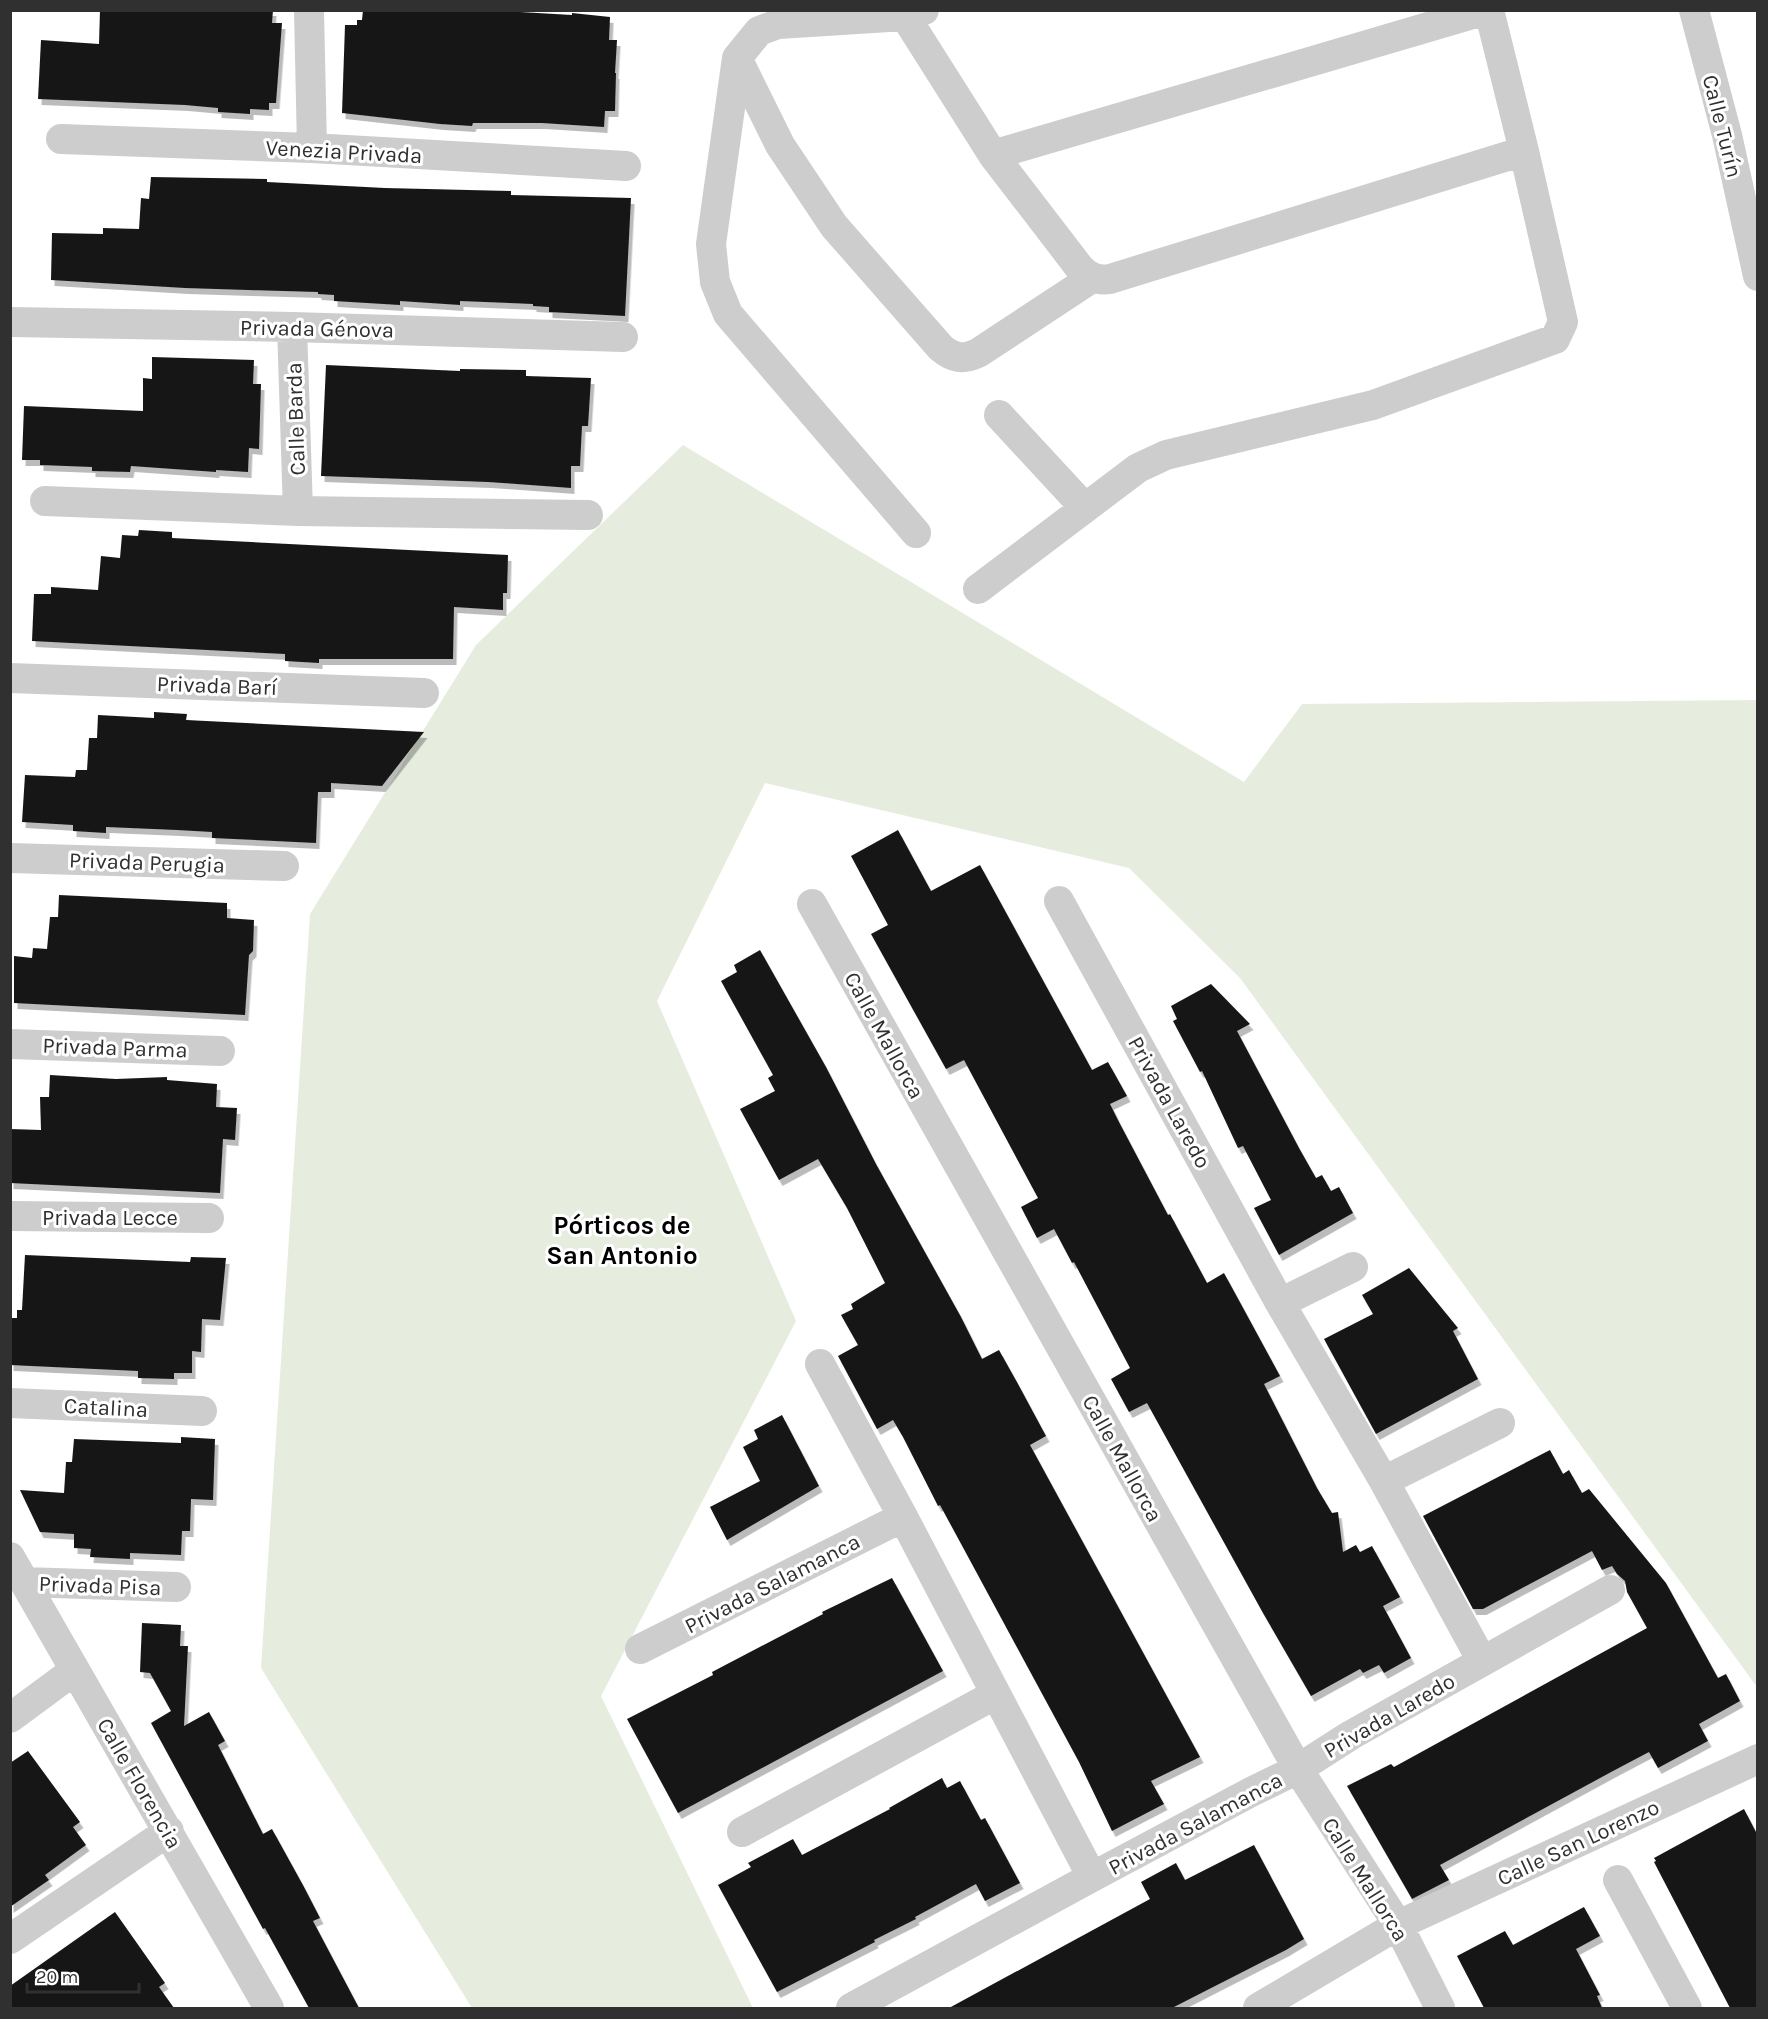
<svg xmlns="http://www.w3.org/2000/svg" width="1768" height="2019" viewBox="0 0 1768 2019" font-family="Karla,sans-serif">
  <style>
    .green { fill: #e6edde }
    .building { fill: #171717; filter: url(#shadow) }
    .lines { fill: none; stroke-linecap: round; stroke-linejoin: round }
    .street { stroke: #cdcdcd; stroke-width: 30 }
    .labels { text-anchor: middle; stroke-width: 6; stroke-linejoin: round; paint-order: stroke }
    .street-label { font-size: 22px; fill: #303030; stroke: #fff }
    .quarter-label { font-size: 26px; font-weight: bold; fill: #000; stroke: #fff }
  </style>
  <defs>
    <filter id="shadow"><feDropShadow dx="3.5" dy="6" stdDeviation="0" flood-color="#0004"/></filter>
  </defs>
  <rect width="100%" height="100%" fill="#fff"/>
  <path class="green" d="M683 445 1244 782 1302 704 1757 700V1687L1240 978 1129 868 765 783 657 1001 796 1321 601 1696 753 2008H472L261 1668 310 914 476 645Z"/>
  <path class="building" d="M100 10H273L272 23H282L276 103H269V110L250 109V114L218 112V108L185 105 38 99 41 40 99 44Z
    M363 10H487L572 15V13L610 17 609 40H617L615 73H616L615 111H605L604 127 542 123H473L472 126 440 124 342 113 345 25H357V20H362Z
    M151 177 267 179V182L385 188 511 191V195L631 198 625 316 549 312V307L533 306V304L460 301V305L400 301V305L334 301V295L318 294V292L185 288 51 280 52 233 103 234V228L139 229 141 198 149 199Z
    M152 357 254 360 253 384H261L259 449 249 448 248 472 216 470V472L131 466 130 472 92 471V467L40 465V460H22L24 406 143 411V378L152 379Z
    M326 365 460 371V369L526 370V376L591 378 588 426H582L580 466H571V488L488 482 321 476Z
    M139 530 172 532V538L508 555 507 593H503V610L454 607 453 659H319V663L285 661V654L32 641 34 594H51V587L98 590 101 556 120 558 122 535 138 536Z
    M154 712 187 714 186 720 424 732 382 786 331 783V792H318L316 843 212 838V832L177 830 106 827V833L73 831V825L22 822 25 775 75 777 76 770H87L89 738H97L98 715 154 718Z
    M898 830 931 891 980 865 1092 1070 1108 1062 1127 1096 1110 1104 1119 1122 1168 1215 1170 1214 1207 1283 1224 1273 1242 1306 1280 1376 1264 1384 1317 1488 1332 1513 1338 1512 1343 1552 1356 1545 1360 1552 1372 1546 1400 1597 1383 1606 1411 1658 1384 1673 1379 1665 1363 1673 1360 1669 1311 1696 1263 1613 1147 1403 1129 1412 1111 1379 1130 1368 1074 1262 1072 1263 1054 1229 1037 1238 1021 1207 1038 1198 964 1060 946 1069 871 934 888 925 851 856Z
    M59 895 227 903V918L254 920 253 951 249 955 245 1015 14 1003V956L32 958 33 948 47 949 50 917H58Z
    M760 950 826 1067 876 1164 961 1317 982 1359 999 1350 1018 1384 1046 1436 1030 1445 1200 1757 1151 1781 1164 1804 1112 1831 1079 1762 959 1540 940 1505 938 1506 903 1437 893 1420 877 1429 838 1356 858 1345 841 1315 853 1309 851 1304 885 1283 847 1208 818 1159 779 1180 740 1109 775 1091 768 1078 773 1075 721 981 737 972 734 965Z
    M1211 984 1250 1024 1237 1031 1299 1148 1316 1178 1322 1175 1331 1191 1339 1187 1353 1213 1279 1255 1254 1208 1271 1200 1243 1146 1238 1148 1202 1071 1200 1072 1173 1021 1177 1019 1171 1006Z
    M50 1075 116 1079 167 1077V1080L217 1084 216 1107 237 1108 235 1140 223 1139 220 1193 10 1183V1129L41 1130 40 1097H49Z
    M25 1255 190 1262 191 1257 226 1258 220 1320 202 1319 201 1352 192 1351V1373H174V1379L138 1378V1371L10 1365V1318H17V1310H22Z
    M1409 1268 1458 1328 1453 1331 1478 1379 1376 1434 1324 1339 1373 1314 1362 1295Z
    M782 1415 819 1486 727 1540 710 1507 760 1481 743 1447 758 1439 754 1430Z
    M181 1437 215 1439 213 1500 191 1499 190 1531H182L181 1555 130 1553V1559L90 1557 91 1549 74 1548V1534L40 1532 20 1490 64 1493 66 1462H72L74 1439 181 1443Z
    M1550 1450 1563 1474 1569 1470 1582 1493 1589 1489 1666 1583 1718 1678 1726 1674 1740 1701 1699 1724 1708 1741 1658 1768 1649 1752 1613 1771 1440 1865 1449 1880 1412 1899 1347 1786 1391 1764 1394 1767 1647 1628 1627 1592 1625 1581 1617 1574 1612 1566 1602 1570 1592 1551 1483 1609H1473L1423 1516Z
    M892 1578 943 1671 678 1813 627 1719 713 1675 712 1672 823 1614 822 1612Z
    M142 1623 181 1625 180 1646H188L184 1726 209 1712 225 1741 218 1745 263 1834 272 1829 304 1887 320 1918 313 1921 359 2008H309L265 1928 263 1929 151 1723 171 1711 150 1673 140 1672Z
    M28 1751 80 1822 73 1827 86 1845 45 1875 49 1880 10 1907V1763Z
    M942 1778 947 1788 960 1781 981 1820 985 1818 1020 1883 985 1901 976 1884 915 1917 916 1919 874 1940 875 1942 777 1992 718 1885 751 1867 748 1863 793 1839 802 1855 890 1809 889 1808Z
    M1744 1809 1758 1836V2008H1730L1654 1862 1656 1861 1654 1858Z
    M1254 1845 1304 1939 1286 1950 1172 2008H949L1150 1899 1141 1882 1176 1863 1185 1880Z
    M1584 1907 1600 1936 1576 1949 1600 1995 1597 1996 1602 2008H1484L1457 1956 1505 1931 1513 1945Z
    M115 1912 165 1983 159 1987 174 2008H10V1986Z"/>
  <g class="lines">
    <path class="street" d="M309 10 312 148
      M904 10 905 16 993 155 1079 267C1088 277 1097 281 1110 279L1524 151 1489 10
      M1694 10 1727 135 1758 276
      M737 58 780 145 834 226 941 348C953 358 963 360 978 353L1092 278
      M61 139 312 148 626 166
      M993 155 1486 10
      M10 322 292 327 623 337
      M292 327 298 511
      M999 415 1085 508
      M45 501 298 511 588 515
      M916 533 728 314 715 282 711 244 737 58 759 31 778 24 905 16 924 10
      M978 589 1138 468 1166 455 1373 405 1555 339 1563 322 1524 151
      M10 678 424 693
      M10 858 284 866
      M1059 901 1280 1303 1384 1481 1482 1661
      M812 904 1298 1769 1398 1925 1440 2008
      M10 1044 220 1051
      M10 1216 209 1218
      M1280 1303 1353 1267
      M820 1364 903 1517 1092 1877
      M10 1403 202 1411
      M1384 1481 1500 1423
      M10 1557 269 2008
      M24 1582 176 1587
      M640 1649 903 1517
      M10 1718 75 1670
      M742 1832 996 1694
      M1618 1880 1687 2008
      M10 1939 169 1831
      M851 2008 1092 1877 1251 1792 1298 1769 1351 1735 1610 1590
      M1258 2008 1398 1925 1758 1759"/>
  </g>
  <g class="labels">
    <g class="street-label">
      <text transform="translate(1723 126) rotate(76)" y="8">Calle Turín</text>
      <text transform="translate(344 151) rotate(3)" y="8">Venezia Privada</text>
      <text transform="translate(317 328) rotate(1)" y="8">Privada Génova</text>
      <text transform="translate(295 419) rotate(-92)" y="8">Calle Barda</text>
      <text transform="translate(217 685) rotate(2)" y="8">Privada Barí</text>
      <text transform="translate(147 862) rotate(2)" y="8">Privada Perugia</text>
      <text transform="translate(885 1035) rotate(61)" y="8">Calle Mallorca</text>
      <text transform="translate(115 1047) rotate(2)" y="8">Privada Parma</text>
      <text transform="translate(1170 1102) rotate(61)" y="8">Privada Laredo</text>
      <text x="110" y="1225">Privada Lecce</text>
      <text transform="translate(106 1407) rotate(3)" y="8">Catalina</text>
      <text transform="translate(1123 1458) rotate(61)" y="8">Calle Mallorca</text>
      <text transform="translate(772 1583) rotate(-27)" y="8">Privada Salamanca</text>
      <text transform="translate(100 1585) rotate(2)" y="8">Privada Pisa</text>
      <text transform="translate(1389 1715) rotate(-30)" y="8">Privada Laredo</text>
      <text transform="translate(140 1783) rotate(60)" y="8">Calle Florencia</text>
      <text transform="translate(1195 1823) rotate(-28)" y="8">Privada Salamanca</text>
      <text transform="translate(1578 1842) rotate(-25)" y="8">Calle San Lorenzo</text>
      <text transform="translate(1366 1879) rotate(58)" y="8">Calle Mallorca</text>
    </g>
    <g class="quarter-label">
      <text x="622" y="1234">Pórticos de<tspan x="622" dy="30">San Antonio</tspan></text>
    </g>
  </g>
  <rect width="1768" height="2019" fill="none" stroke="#303030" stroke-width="24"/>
  <path d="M27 1983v9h112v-9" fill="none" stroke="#303030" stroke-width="3"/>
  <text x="36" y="1983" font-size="18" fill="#303030" stroke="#ffffff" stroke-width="4.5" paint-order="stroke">20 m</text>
</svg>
